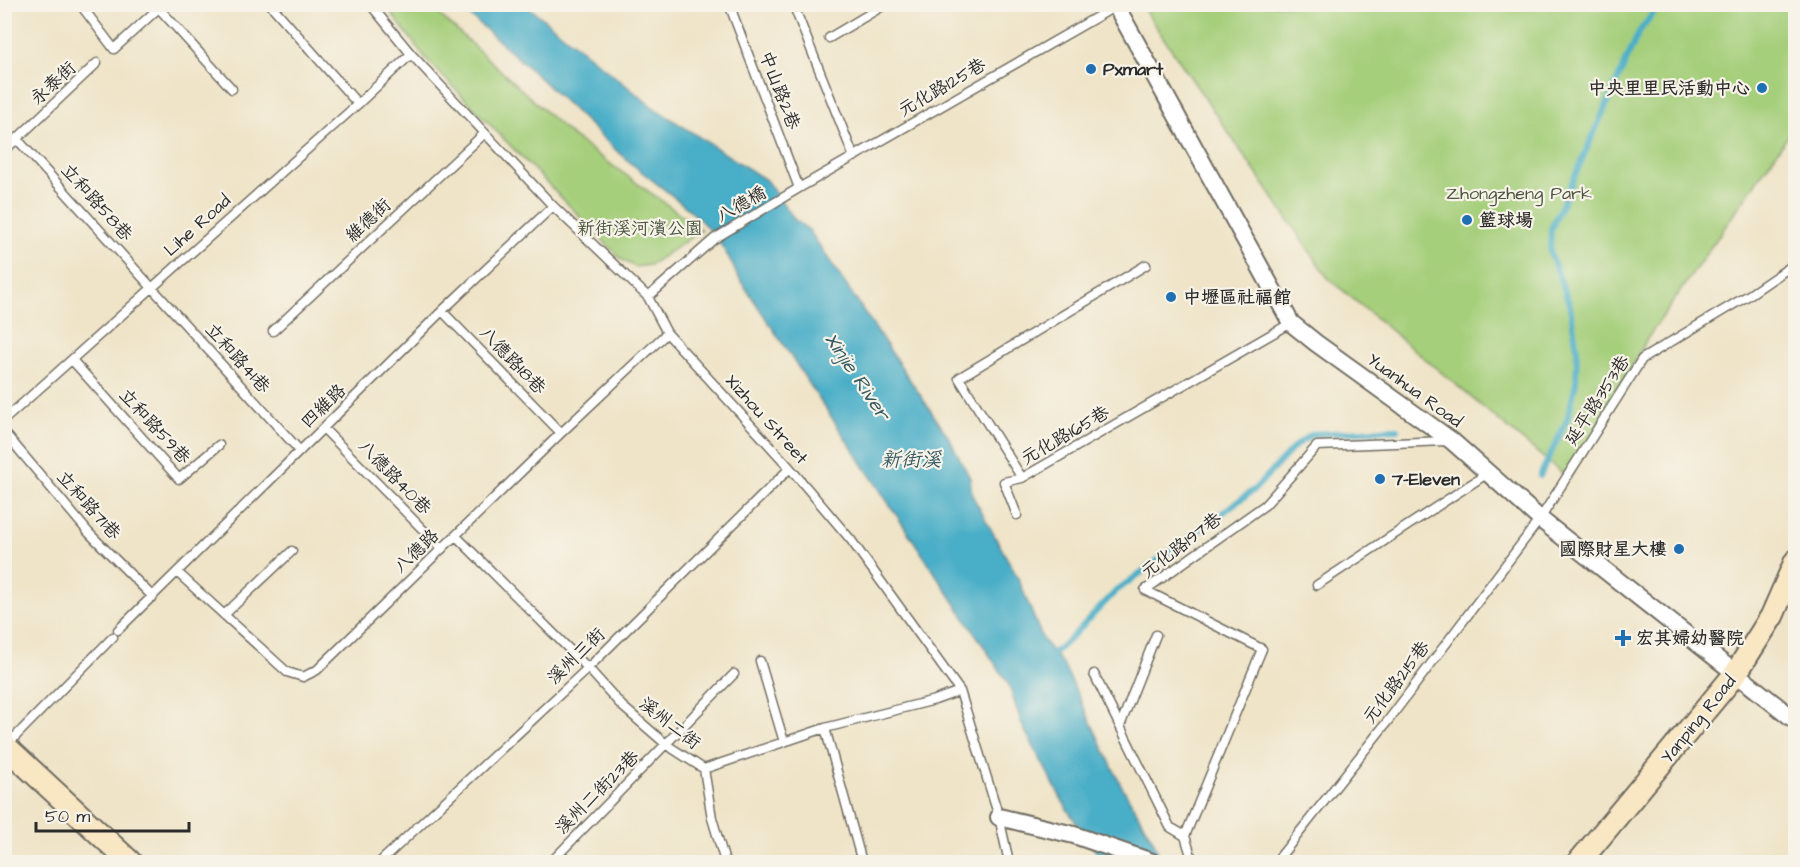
<svg xmlns="http://www.w3.org/2000/svg" width="1800" height="867" viewBox="0 0 1800 867" font-family="'Architects Daughter','LXGW WenKai TC',sans-serif">
  <style>
    .green { fill: #a6cf7b; stroke: #687d53; stroke-width: 1.5 }
    .water { fill: #48aec7; stroke: #3a6c79; stroke-width: 1.5 }
    .lines { fill: none; stroke-linecap: round; stroke-linejoin: round }
    .stream { stroke: #48aec7; stroke-width: 6 }
    .lane-casing { stroke: #706c62; stroke-width: 11 }
    .street-casing { stroke: #706c62; stroke-width: 20 }
    .secondary-casing { stroke: #706c62; stroke-width: 26 }
    .lane { stroke: #fff; stroke-width: 8 }
    .street { stroke: #fff; stroke-width: 16 }
    .secondary { stroke: #f9e7c3; stroke-width: 22 }
    .poi-dot { fill: #1f6fb2; stroke: #f7f3e8; stroke-width: 2 }
    .labels { text-anchor: middle; stroke-width: 4.5; stroke-linejoin: round; paint-order: stroke }
    .poi-label { font-size: 18px; font-weight: bold; fill: #2b2b2b; stroke: #f7f3e8; text-anchor: start }
    .street-label { font-size: 18px; fill: #2b2b2b; stroke: #f7f3e8 }
    .park-label { font-size: 18px; fill: #4a543f; stroke: #f7f3e8 }
    .water-label { font-size: 20px; font-style: italic; fill: #355962; stroke: #f7f3e8 }
  </style>
  <rect width="100%" height="100%" fill="#f7f3e8"/>
  <filter id="ink" filterUnits="userSpaceOnUse"><feTurbulence type="fractalNoise" baseFrequency=".0167" numOctaves="2"/><feDisplacementMap in="SourceGraphic" scale="12" xChannelSelector="R" yChannelSelector="G"/><feConvolveMatrix kernelMatrix="1 2 1 2 8 2 1 2 1" color-interpolation-filters="sRGB"/></filter>
  <filter id="wash" filterUnits="userSpaceOnUse"><feTurbulence type="fractalNoise" baseFrequency=".008" numOctaves="4" result="noise"/><feDisplacementMap in="SourceGraphic" scale="24" xChannelSelector="R" yChannelSelector="G"/><feGaussianBlur stdDeviation="1.35" result="paint"/><feColorMatrix in="noise" values="0 0 0 0 0 0 0 0 0 0 0 0 0 0 0 0 0 1.4 0 .05"/><feComposite in="paint" operator="in"/></filter>
  <g filter="url(#wash)">
    <rect width="100%" height="100%" fill="#efe4c8"/>
    <path class="green" d="M385 5H429L573 137 702 230 650 265 635 267 622 260 427 60Z
      M1141 5H1795V126L1647 339 1569 479 1328 278Z"/>
    <path class="water" d="M457 5H526L654 108 766 180 795 220 809 230 949 438 970 478 972 495 1018 578 1043 640 1064 666 1121 785 1153 840 1162 862H1103L1067 809 1023 727 1008 683 737 275C714 216 662 192 618 152 565 102 513 51 457 5Z"/>
    <g class="lines">
      <path class="stream" d="M1540 476 1567 420 1576 383 1577 349 1570 306 1550 252 1551 229 1639 32 1660 4
        M1046 659 1067 642 1116 591 1255 489 1296 445 1313 434 1397 429"/>
    </g>
  </g>
  <g filter="url(#ink)">
    <g class="lines">
      <g class="lane-casing">
        <path id="lane" d="M80 4 114 49 163 4
          M270 4 358 104
          M370 4 411 54 553 206 648 297 667 333 790 468 851 540 960 691 999 817 1009 862
          M729 4 799 188
          M793 4 854 157
          M156 5 232 89
          M829 38 886 4
          M17 139 300 451
          M4 151 97 63
          M1146 265 959 378 1022 478 1291 323
          M648 297 714 239 799 188 1116 6
          M442 311 561 433
          M273 331 485 133
          M72 360 179 479 219 445
          M4 420 358 104 411 54
          M324 429 442 549
          M4 432 89 533 153 597
          M1017 515 1004 482 1022 478
          M456 536 588 668 622 706 667 745 704 769 825 728 935 700 960 691
          M178 573 287 672 303 677 317 670 561 433 667 333
          M1317 585 1488 473
          M224 615 292 551
          M118 630 442 311 553 206
          M760 661 784 742
          M1094 674 1170 827 1185 836
          M1120 726 1156 635
          M825 728 862 862
          M6 746 113 637
          M704 769 712 818 725 862
          M380 862 588 668 790 468
          M551 862 734 674
          M1193 862 1185 836 1262 649 1145 590 1265 505 1317 446 1447 441
          M1276 862 1387 722 1540 519 1642 359 1749 295 1796 263"/>
      </g>
      <g class="street-casing">
        <path id="street" d="M1115 4 1291 323 1316 343 1452 441 1540 519 1796 721
          M999 817 1074 835 1152 862"/>
      </g>
      <g class="secondary-casing">
        <path id="secondary" d="M4 745 130 862
          M1579 862 1736 673 1772 616 1796 561"/>
      </g>
      <use href="#lane" class="lane"/>
      <use href="#street" class="street"/>
      <use href="#secondary" class="secondary"/>
    </g>
  </g>
  <g class="poi-dot">
    <circle cx="1091" cy="69" r="6"/>
    <circle cx="1762" cy="88" r="6"/>
    <circle cx="1467" cy="220" r="6"/>
    <circle cx="1171" cy="297" r="6"/>
    <circle cx="1380" cy="479" r="6"/>
    <circle cx="1679" cy="549" r="6"/>
    <path d="M1620 629h6v6h6v6h-6v6h-6v-6h-6v-6h6z"/>
  </g>
  <g class="labels">
    <g class="poi-label">
      <text x="1103" y="75">Pxmart</text>
      <text x="1750" y="94" text-anchor="end">中央里里民活動中心</text>
      <text x="1479" y="226">籃球場</text>
      <text x="1183" y="303">中壢區社福館</text>
      <text x="1392" y="485">7-Eleven</text>
      <text x="1667" y="555" text-anchor="end">國際財星大樓</text>
      <text x="1636" y="644">宏其婦幼醫院</text>
    </g>
    <g class="street-label">
      <text transform="translate(53 83) rotate(-43)" y="6">永泰街</text>
      <text transform="translate(942 87) rotate(-30)" y="6">元化路125巷</text>
      <text transform="translate(780 90) rotate(69)" y="6">中山路2巷</text>
      <text transform="translate(97 202) rotate(48)" y="6">立和路58巷</text>
      <text transform="translate(741 204) rotate(-30)" y="6">八德橋</text>
      <text transform="translate(368 220) rotate(-43)" y="6">維德街</text>
      <text transform="translate(197 225) rotate(-42)" y="6">Lihe Road</text>
      <text transform="translate(238 358) rotate(48)" y="6">立和路41巷</text>
      <text transform="translate(513 360) rotate(46)" y="6">八德路18巷</text>
      <text transform="translate(1415 390) rotate(36)" y="6">Yuanhua Road</text>
      <text transform="translate(1597 400) rotate(-57)" y="6">延平路353巷</text>
      <text transform="translate(323 406) rotate(-44)" y="6">四維路</text>
      <text transform="translate(767 419) rotate(48)" y="6">Xizhou Street</text>
      <text transform="translate(155 426) rotate(47)" y="6">立和路59巷</text>
      <text transform="translate(1065 435) rotate(-30)" y="6">元化路165巷</text>
      <text transform="translate(395 477) rotate(46)" y="6">八德路40巷</text>
      <text transform="translate(89 505) rotate(48)" y="6">立和路71巷</text>
      <text transform="translate(1181 545) rotate(-37)" y="6">元化路197巷</text>
      <text transform="translate(416 551) rotate(-44)" y="6">八德路</text>
      <text transform="translate(576 656) rotate(-44)" y="6">溪州三街</text>
      <text transform="translate(1396 682) rotate(-53)" y="6">元化路215巷</text>
      <text transform="translate(1698 719) rotate(-51)" y="6">Yanping Road</text>
      <text transform="translate(670 723) rotate(38)" y="6">溪州二街</text>
      <text transform="translate(597 792) rotate(-45)" y="6">溪州二街23巷</text>
    </g>
    <g class="park-label">
      <text x="1519" y="199">Zhongzheng Park</text>
      <text x="640" y="234">新街溪河濱公園</text>
    </g>
    <g class="water-label">
      <text transform="translate(858 376) rotate(56)" y="7">Xinjie River</text>
      <text x="911" y="466">新街溪</text>
    </g>
  </g>
  <rect width="1800" height="867" fill="none" stroke="#f7f3e8" stroke-width="24"/>
  <path d="M36 822v9h153v-9" fill="none" stroke="#2b2b2b" stroke-width="3"/>
  <text x="45" y="822" font-size="18" fill="#2b2b2b" stroke="#f7f3e8" stroke-width="4.5" paint-order="stroke">50 m</text>
</svg>
